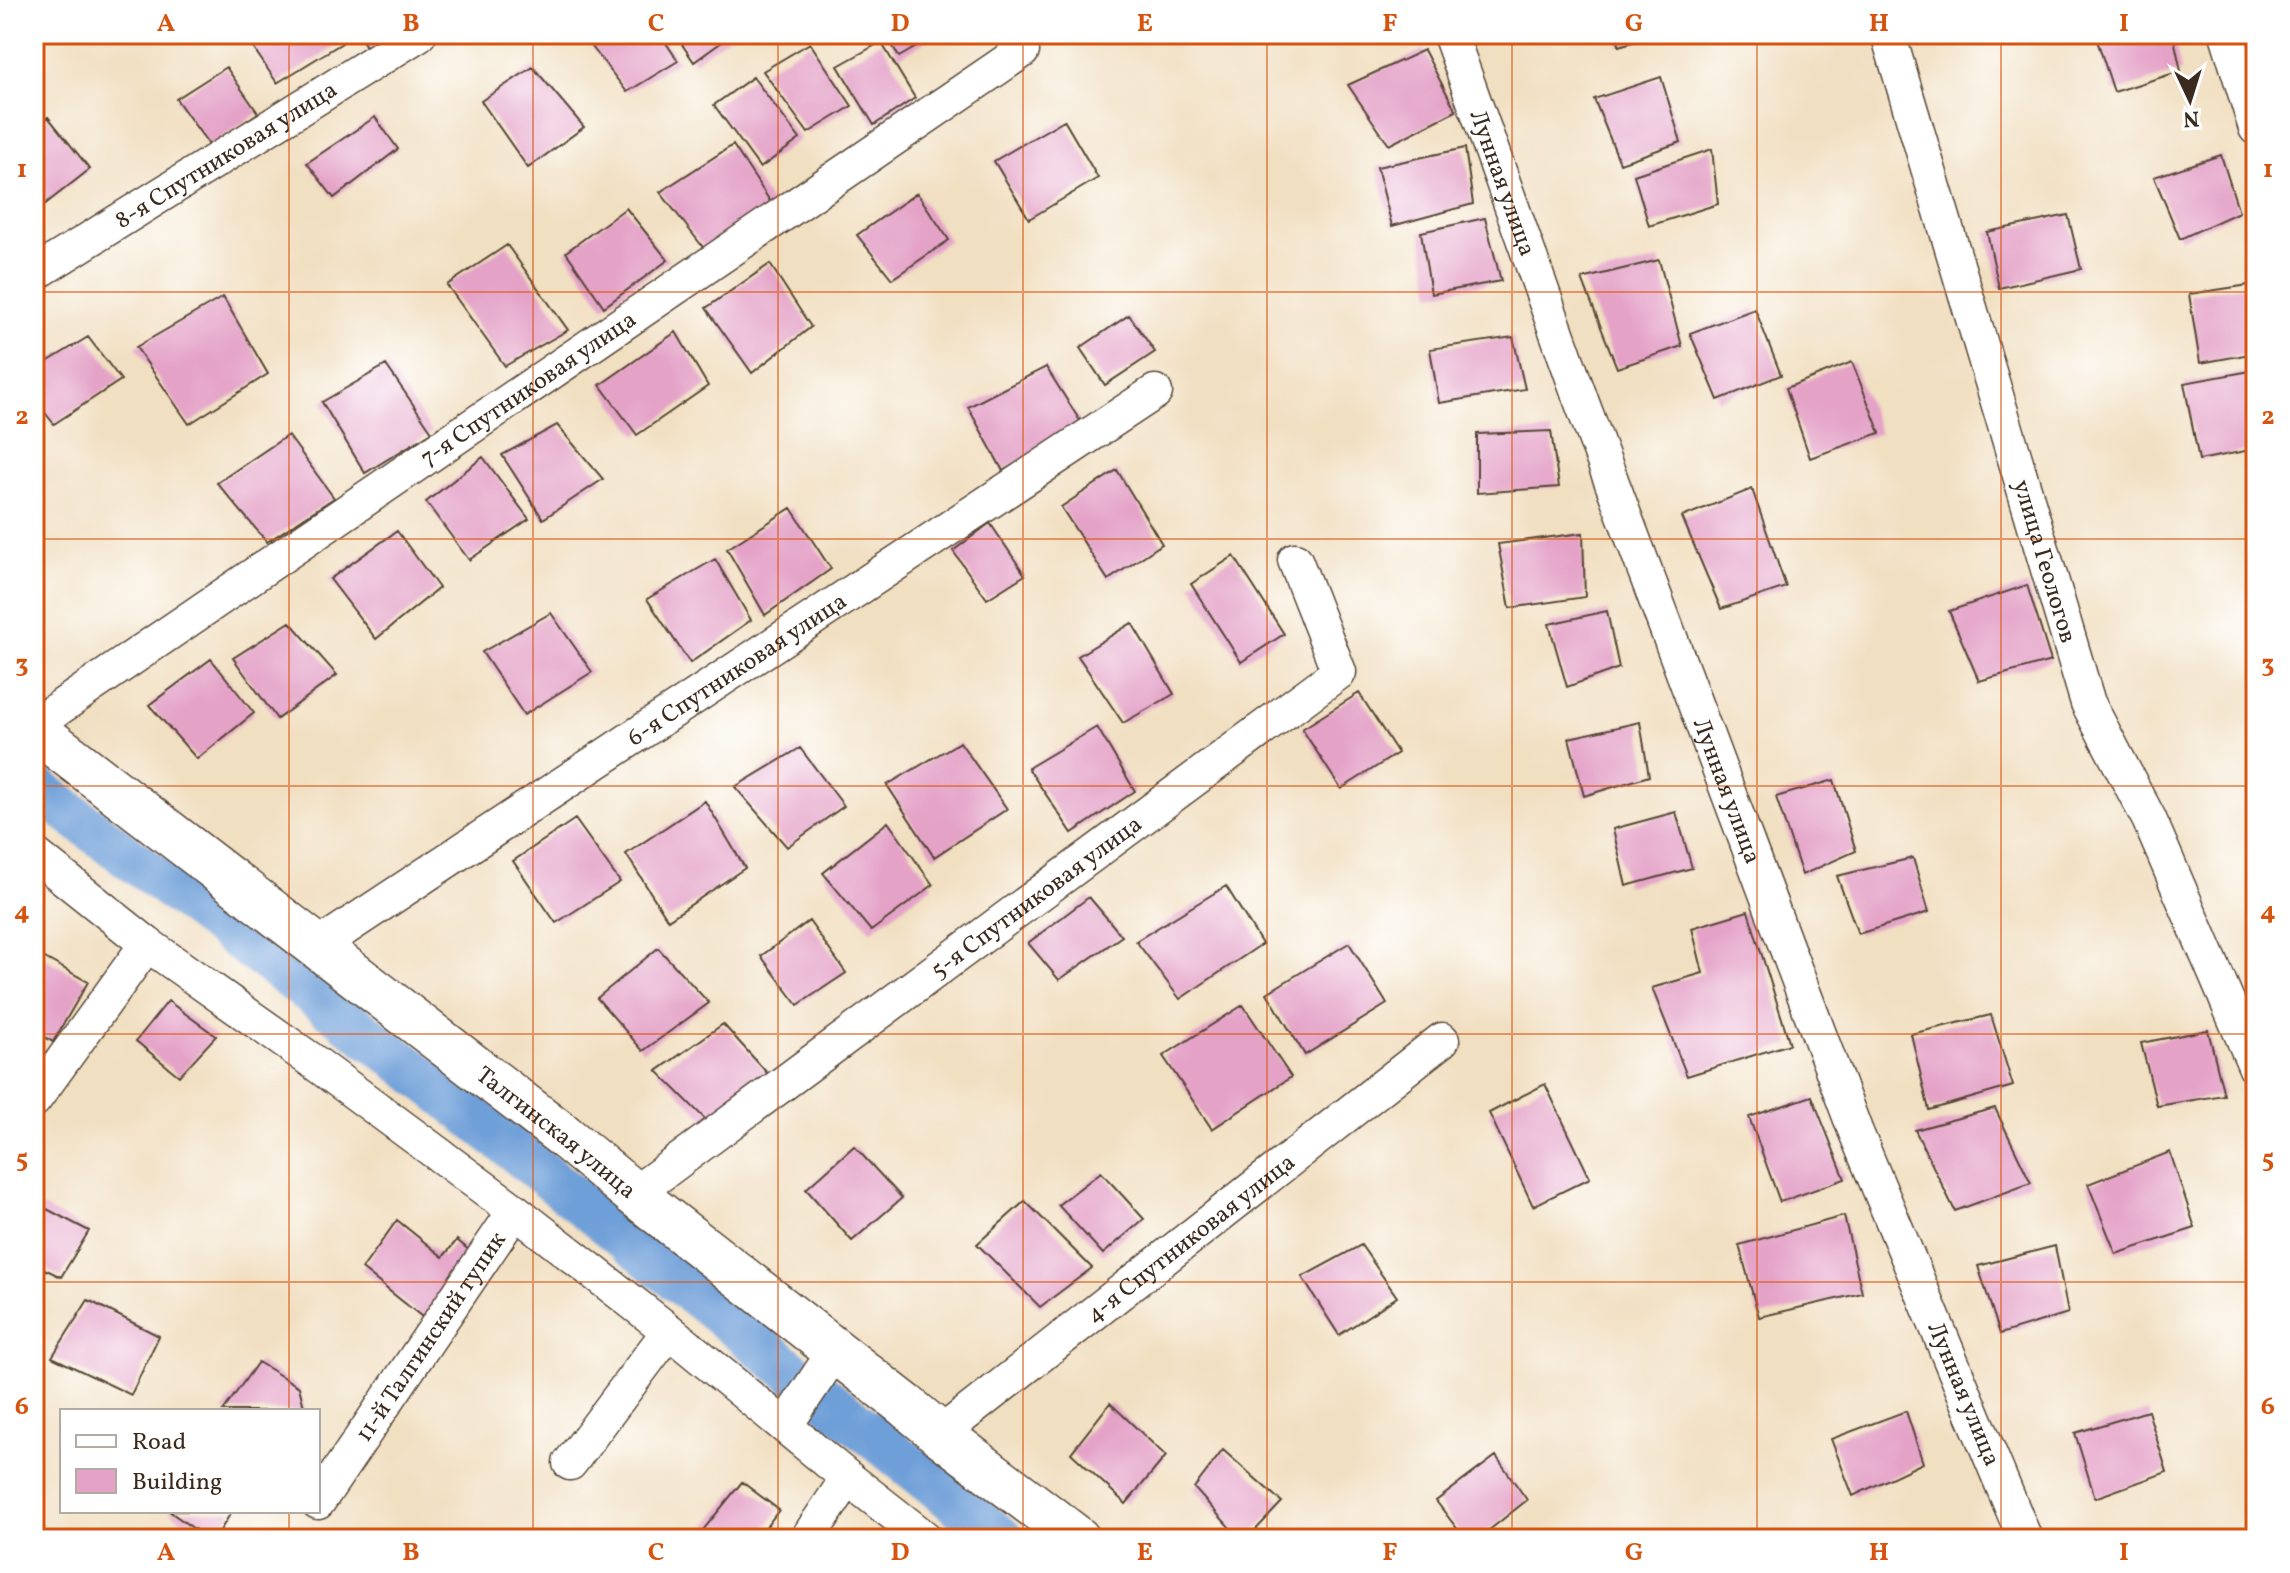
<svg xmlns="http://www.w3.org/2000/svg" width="2290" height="1573" viewBox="0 0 2290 1573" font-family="Vollkorn,serif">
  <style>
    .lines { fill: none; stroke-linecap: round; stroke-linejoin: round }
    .canal { stroke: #6e9fd8; stroke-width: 44 }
    .building { fill: #e4a2c7 }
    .street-casing { stroke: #564536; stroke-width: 37 }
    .secondary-casing { stroke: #564536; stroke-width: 47 }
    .street { stroke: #fff; stroke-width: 34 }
    .secondary { stroke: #fff; stroke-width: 44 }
    .grid { fill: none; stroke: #d7540e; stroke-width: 2; stroke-opacity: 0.55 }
    .labels { text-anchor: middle; stroke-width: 7; stroke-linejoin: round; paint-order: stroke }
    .street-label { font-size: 24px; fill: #3b2a1e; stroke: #fff }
    .neatline { fill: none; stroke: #d7540e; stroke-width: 3 }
    .grid-label { font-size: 26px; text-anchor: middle; font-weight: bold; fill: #d7540e }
  </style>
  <rect width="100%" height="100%" fill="#fff"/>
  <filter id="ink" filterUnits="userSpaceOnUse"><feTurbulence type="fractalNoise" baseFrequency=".0125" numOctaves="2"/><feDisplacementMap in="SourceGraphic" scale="16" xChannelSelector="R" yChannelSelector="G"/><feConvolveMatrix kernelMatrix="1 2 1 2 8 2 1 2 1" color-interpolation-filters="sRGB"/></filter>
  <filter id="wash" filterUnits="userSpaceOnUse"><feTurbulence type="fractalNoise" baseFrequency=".006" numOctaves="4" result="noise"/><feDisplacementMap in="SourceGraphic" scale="32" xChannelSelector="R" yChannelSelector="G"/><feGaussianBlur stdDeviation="1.8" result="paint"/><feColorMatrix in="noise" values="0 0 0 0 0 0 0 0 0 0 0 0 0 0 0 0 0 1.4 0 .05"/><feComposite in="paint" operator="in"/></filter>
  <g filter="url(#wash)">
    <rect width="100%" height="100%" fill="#f1dfc1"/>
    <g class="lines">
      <path class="canal" d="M34 786 416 1072 1002 1539"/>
    </g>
    <g id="blocks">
      <path class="building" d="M244 34H336L342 43 277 83Z
        M359 34H401L370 54Z
        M582 34H660L678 61 627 92Z
        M675 34H733L694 62Z
        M886 34H939L899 57Z
        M1618 34H1658V35L1619 46Z
        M2095 34H2173L2181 71 2114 92Z
        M881 42 915 98 874 125 838 66Z
        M810 43 852 106 808 133 763 71Z
        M1424 50 1456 111 1389 145 1348 85Z
        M226 67 258 113 210 146 176 99Z
        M533 67 584 127 528 168 481 101Z
        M753 77 800 139 760 168 714 105Z
        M1661 77 1681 142 1620 163 1594 99Z
        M48 117 90 169 44 205 34 190V128Z
        M375 117 398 149 334 198 307 163Z
        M1064 120 1098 178 1029 219 994 161Z
        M733 145 772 204 706 251 660 192Z
        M1465 148 1473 204 1392 226 1377 167Z
        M1712 149 1718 204 1649 226 1634 175Z
        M2221 155 2239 212 2180 239 2154 177Z
        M917 193 949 240 892 279 857 235Z
        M626 208 668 260 604 307 566 252Z
        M2068 215 2081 269 1999 288 1987 232Z
        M1485 218 1501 281 1431 294 1421 232Z
        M507 245 568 330 505 366 447 285Z
        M1659 260 1682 346 1617 368 1582 279Z
        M770 264 811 327 752 373 706 308Z
        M2256 284V353L2200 363 2189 294Z
        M223 297 268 374 189 424 136 347Z
        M1755 309 1781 375 1718 400 1690 333Z
        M1129 315 1155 352 1105 385 1080 348Z
        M676 332 708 386 637 435 600 385Z
        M88 337 121 380 54 424 34 399V370Z
        M1513 337 1525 389 1439 403 1430 349Z
        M1852 362 1880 433 1810 458 1786 388Z
        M386 365 432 432 365 473 322 402Z
        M1046 367 1082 424 1003 471 968 407Z
        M2256 370V449L2199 460 2184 383Z
        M557 425 603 479 543 519 502 455Z
        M1551 431 1559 487 1477 493V434Z
        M288 435 334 498 267 542 217 483Z
        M483 457 529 519 469 560 426 502Z
        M1117 470 1162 544 1108 580 1061 507Z
        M1752 489 1786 587 1721 609 1682 517Z
        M791 508 831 569 765 615 727 549Z
        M990 523 1025 575 987 599 953 551Z
        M397 531 439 588 376 639 330 579Z
        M1583 533 1585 597 1510 608 1498 544Z
        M1234 556 1284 634 1241 662 1191 584Z
        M715 559 751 620 690 663 647 599Z
        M2027 585 2051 661 1979 681 1949 611Z
        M1607 611 1619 668 1567 687 1549 624Z
        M551 613 592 672 524 715 482 652Z
        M290 622 337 675 277 719 233 658Z
        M1132 623 1174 694 1123 723 1078 656Z
        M211 659 254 713 197 759 149 705Z
        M1359 693 1398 753 1341 789 1302 729Z
        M1640 722 1649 776 1584 796 1569 738Z
        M1097 727 1135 791 1072 833 1028 768Z
        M960 742 1007 809 934 857 887 785Z
        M800 748 844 806 787 847 735 787Z
        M1834 780 1856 851 1802 875 1776 797Z
        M705 801 745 868 668 920 626 854Z
        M1676 812 1692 868 1626 886 1613 829Z
        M575 819 620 882 556 923 513 861Z
        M888 822 933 885 871 931 823 873Z
        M1913 858 1929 912 1858 934 1837 876Z
        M1226 886 1262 944 1180 999 1136 941Z
        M1089 897 1122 936 1059 980 1028 943Z
        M1748 911 1790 1044 1687 1076 1652 988 1703 973 1692 928Z
        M809 921 846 973 798 1005 761 956Z
        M1349 943 1387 1004 1305 1055 1267 993Z
        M658 948 709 1003 643 1051 597 998Z
        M43 957 88 982 53 1042 34 1030V973Z
        M168 1001 216 1036 179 1076 136 1041Z
        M1243 1005 1291 1077 1212 1129 1163 1056Z
        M1991 1015 2013 1086 1929 1110 1911 1034Z
        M723 1024 769 1075 710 1124 657 1071Z
        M2208 1030 2224 1095 2157 1106 2141 1043Z
        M1545 1084 1590 1178 1533 1206 1489 1113Z
        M1812 1096 1845 1179 1780 1202 1749 1117Z
        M1995 1108 2031 1183 1955 1211 1915 1130Z
        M854 1146 902 1198 852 1241 806 1189Z
        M2170 1152 2195 1228 2116 1254 2088 1184Z
        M1101 1172 1144 1219 1103 1254 1058 1205Z
        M1025 1201 1092 1268 1040 1307 977 1244Z
        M41 1206 89 1231 61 1277 34 1264V1219Z
        M1844 1216 1862 1293 1759 1317 1739 1245Z
        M397 1220 443 1257 457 1240 478 1258 431 1324 362 1269Z
        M1361 1245 1397 1297 1339 1335 1302 1277Z
        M2055 1246 2068 1313 2000 1334 1978 1266Z
        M88 1300 159 1336 131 1395 52 1357Z
        M258 1362 299 1387 305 1411H223Z
        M1110 1403 1166 1456 1126 1504 1071 1453Z
        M1906 1411 1923 1463 1853 1496 1831 1439Z
        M2148 1411 2167 1472 2095 1498 2075 1433Z
        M1223 1450 1282 1502 1247 1539H1240L1194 1488Z
        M1496 1456 1527 1500 1478 1539H1465L1436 1501Z
        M742 1482 779 1510 757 1539H704L699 1535Z
        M169 1511H232L215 1539H208Z"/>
    </g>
  </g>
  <g filter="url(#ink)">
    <use href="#blocks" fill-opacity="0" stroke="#564536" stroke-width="2"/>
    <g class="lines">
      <g class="street-casing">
        <g id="street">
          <path id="s1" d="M1450 34 1582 403 1855 1130 2025 1539"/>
          <path id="s2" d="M1888 34 2088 703 2149 819 2256 1068"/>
          <path d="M2227 34 2256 128"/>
          <path id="s3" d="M34 274 419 34"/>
          <path id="s4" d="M34 725 1022 51"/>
          <path d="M34 854 147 944 311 1060 515 1211 669 1331 848 1478 926 1539"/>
          <path id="s5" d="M318 946 1155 392"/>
          <path d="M34 1100 147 944"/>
          <path id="s6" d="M634 1194 1339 672 1295 560"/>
          <path d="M785 1426 835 1351"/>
          <path id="s7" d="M940 1434 1442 1040"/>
          <path d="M570 1463 669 1331"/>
          <path id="s8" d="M318 1502 515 1211"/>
          <path d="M807 1539 848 1478"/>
        </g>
      </g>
      <g class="secondary-casing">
        <g id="secondary">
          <path id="s9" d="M34 729 564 1136 634 1194 905 1405 940 1434 1078 1539"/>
        </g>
      </g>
      <use href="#street" class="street"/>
      <use href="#secondary" class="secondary"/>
    </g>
  </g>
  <path class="grid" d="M289 34V1411M533 34V1539M778 34V1539M1023 34V1539M1267 34V1539M1512 34V1539M1757 34V1539M2001 34V1539M34 292H2256M34 539H2256M34 786H2256M34 1034H2256M34 1282H2256M289 1511V1539"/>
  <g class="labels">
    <g class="street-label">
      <text dy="8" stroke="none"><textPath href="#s3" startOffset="226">8-я Спутниковая улица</textPath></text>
      <text dy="8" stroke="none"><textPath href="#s1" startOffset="158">Лунная улица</textPath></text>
      <text dy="8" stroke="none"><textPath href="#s4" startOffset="598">7-я Спутниковая улица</textPath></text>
      <text dy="8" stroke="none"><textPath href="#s2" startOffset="550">улица Геологов</textPath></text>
      <text dy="8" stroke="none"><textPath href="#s5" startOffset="502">6-я Спутниковая улица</textPath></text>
      <text dy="8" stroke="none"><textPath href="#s1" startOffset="806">Лунная улица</textPath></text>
      <text dy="8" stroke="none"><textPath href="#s6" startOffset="500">5-я Спутниковая улица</textPath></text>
      <text dy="8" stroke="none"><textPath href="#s9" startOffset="660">Талгинская улица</textPath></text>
      <text dy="8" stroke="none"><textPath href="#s7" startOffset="318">4-я Спутниковая улица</textPath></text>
      <text dy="8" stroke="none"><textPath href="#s8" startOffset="200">11-й Талгинский тупик</textPath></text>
      <text dy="8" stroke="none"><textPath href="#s1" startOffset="1454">Лунная улица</textPath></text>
    </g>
  </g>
  <rect width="2290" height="1573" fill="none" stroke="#fff" stroke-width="88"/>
  <rect x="60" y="1409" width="260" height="104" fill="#ffffff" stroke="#b1aaa5" stroke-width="2"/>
  <rect x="76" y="1435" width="40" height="12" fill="#ffffff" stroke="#b1aaa5" stroke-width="2"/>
  <text x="132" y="1449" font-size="24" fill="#3b2a1e">Road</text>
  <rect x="76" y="1469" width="40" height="24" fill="#e4a2c7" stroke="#b1aaa5" stroke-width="2"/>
  <text x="132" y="1489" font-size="24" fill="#3b2a1e">Building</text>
  <g transform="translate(2190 100) rotate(176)" stroke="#ffffff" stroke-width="6" paint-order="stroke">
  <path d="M0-6L14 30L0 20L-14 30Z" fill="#3b2a1e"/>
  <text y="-12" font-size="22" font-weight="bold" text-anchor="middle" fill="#3b2a1e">N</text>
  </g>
  <rect x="44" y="44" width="2202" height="1485" class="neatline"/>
  <g class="grid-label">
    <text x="166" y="31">A</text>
    <text x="411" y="31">B</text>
    <text x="656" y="31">C</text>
    <text x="900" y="31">D</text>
    <text x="1145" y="31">E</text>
    <text x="1390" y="31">F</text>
    <text x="1634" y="31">G</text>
    <text x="1879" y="31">H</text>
    <text x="2124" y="31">I</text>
    <text x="22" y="177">1</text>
    <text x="2268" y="177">1</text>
    <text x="22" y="424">2</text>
    <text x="2268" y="424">2</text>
    <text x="22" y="672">3</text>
    <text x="2268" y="672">3</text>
    <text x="22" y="919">4</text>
    <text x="2268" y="919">4</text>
    <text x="22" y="1167">5</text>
    <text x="2268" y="1167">5</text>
    <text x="22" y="1414">6</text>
    <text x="2268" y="1414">6</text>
    <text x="166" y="1560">A</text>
    <text x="411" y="1560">B</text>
    <text x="656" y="1560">C</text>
    <text x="900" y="1560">D</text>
    <text x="1145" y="1560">E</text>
    <text x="1390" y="1560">F</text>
    <text x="1634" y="1560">G</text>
    <text x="1879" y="1560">H</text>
    <text x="2124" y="1560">I</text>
  </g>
</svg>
